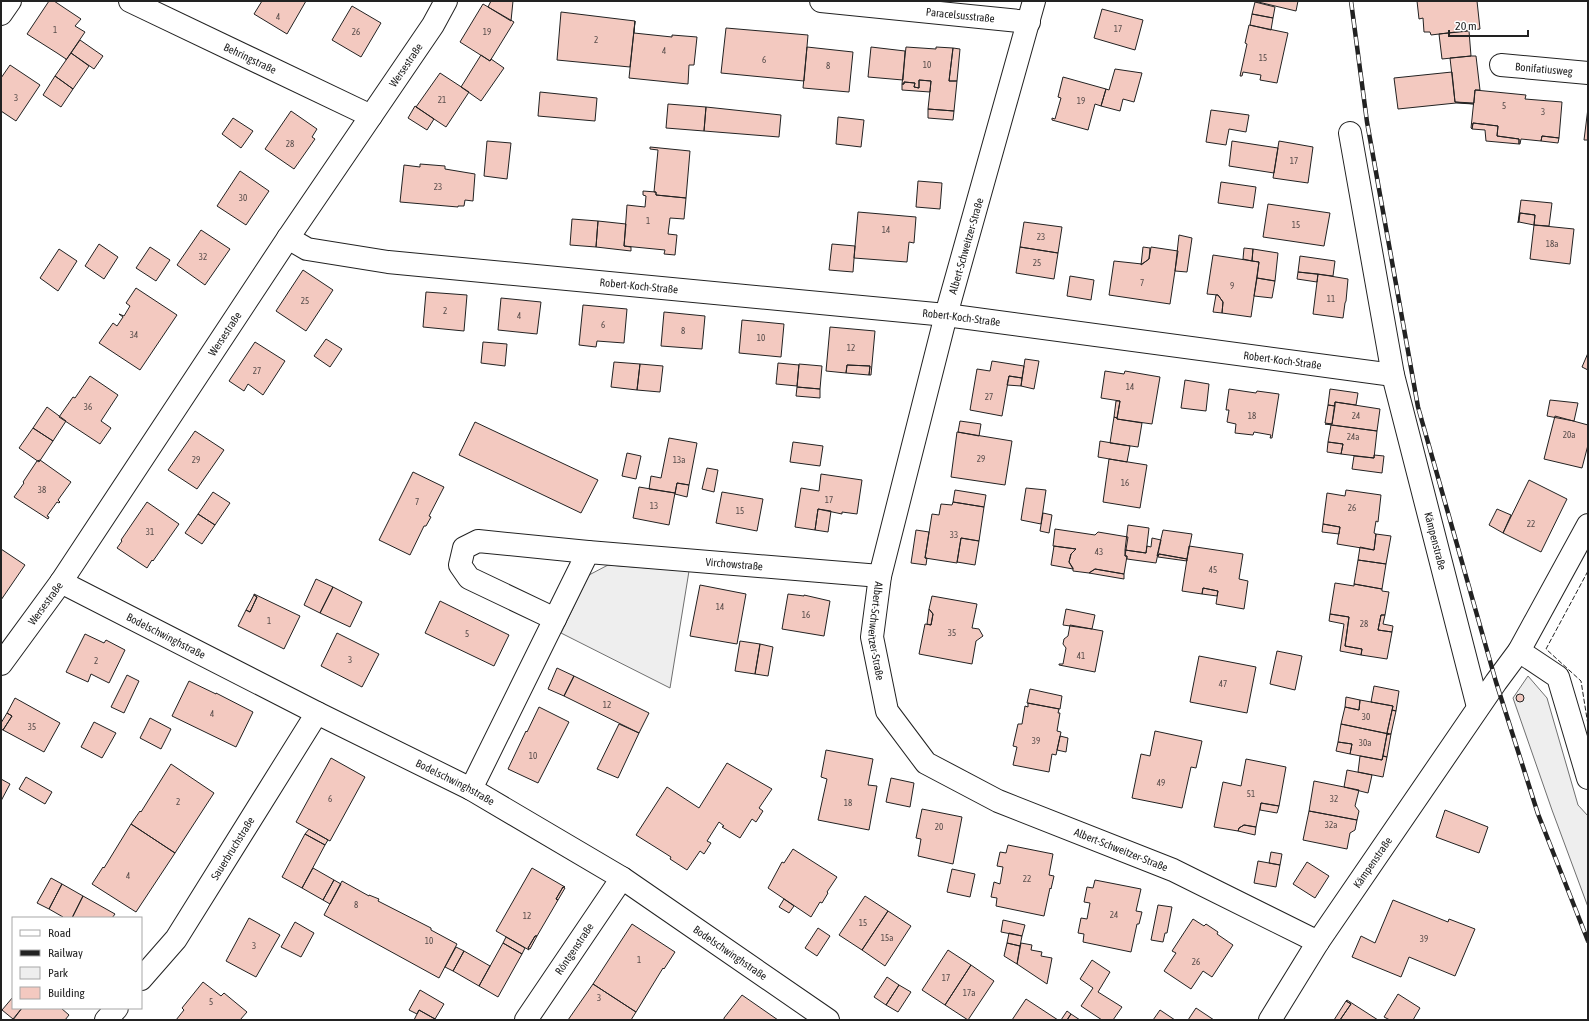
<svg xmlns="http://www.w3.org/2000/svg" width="1589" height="1021" viewBox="0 0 1589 1021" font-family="'Asap Condensed',sans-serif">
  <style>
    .green { fill: #eee; stroke: #6f6f6f }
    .building { fill: #f3c9c0; stroke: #222 }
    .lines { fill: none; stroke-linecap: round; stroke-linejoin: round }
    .minor-casing { stroke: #222; stroke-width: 24 }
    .minor { stroke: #fff; stroke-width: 22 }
    .rail-casing { stroke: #222; stroke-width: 4.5 }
    .rail { stroke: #fff; stroke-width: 3; stroke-dasharray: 9; stroke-linecap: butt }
    .fence { stroke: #222; stroke-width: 1; stroke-dasharray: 5 2; stroke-linecap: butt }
    .labels { text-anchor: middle; stroke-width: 3; stroke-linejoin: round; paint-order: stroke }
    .number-label { font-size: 9px; fill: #564c4a }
    .street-label { font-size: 11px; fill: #222; stroke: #fff }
  </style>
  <rect width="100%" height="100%" fill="#fff"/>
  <path class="green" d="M608 565 689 571 670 688 561 633 589 575Z
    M1528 676 1547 698 1578 805 1588 816V907L1552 810 1513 698Z"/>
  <path class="building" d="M49 1H54L81 19 75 26 85 32 66 60V59L57 53 27 34Z
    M262 1H306L287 34 254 14Z
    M491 1H513L511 21 488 7Z
    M1254 1H1298L1296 11Z
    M1417 1H1477L1480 29 1431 35 1430 32H1424L1423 18 1419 19Z
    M1255 2 1275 7 1273 18 1252 14Z
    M483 4 514 22 490 61 460 42Z
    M352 6 381 23 361 57 332 40Z
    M1102 9 1143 20 1135 50 1094 38Z
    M561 12 635 21 630 67 557 60Z
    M1252 14 1273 18 1271 30 1250 25Z
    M635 21 634 33 672 37V35L697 37 694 65H689L688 84 629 78Z
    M1249 25 1288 33 1277 83 1260 80 1261 75 1243 72 1242 76H1240L1247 44 1245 43Z
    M726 28 808 35 804 81 721 73Z
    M1469 31 1471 56 1442 59 1439 34Z
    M80 40 103 56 94 69 71 53Z
    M807 47 853 52 849 92 803 88Z
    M871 47 905 51 903 80 868 77Z
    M906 47 936 49V47L953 48 949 81H957L954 111 928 109 931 81 919 80V88L914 87 915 83 904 82V84H902Z
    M953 48 960 49 957 81H949Z
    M71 53 89 66 73 89 55 76Z
    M481 55 490 61 491 59 504 68 481 101 461 87Z
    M1471 56H1476L1480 90H1475L1474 103 1455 102 1450 58Z
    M10 65 40 85 16 121 1 111V78Z
    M1115 69 1142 73 1134 102 1123 99 1120 111 1101 106 1106 89 1109 90Z
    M1452 72 1455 102 1474 104 1456 103 1398 109 1394 78Z
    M440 73 469 92 446 127 416 107Z
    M55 76 73 89 61 107 43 95Z
    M1063 77 1106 89 1101 106 1095 104 1088 130 1052 120V118L1055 119 1061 98 1058 97Z
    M919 80 931 81 930 92 902 90V84H904V82L915 83 914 87 919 88Z
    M1475 90 1526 95 1525 99 1562 102 1559 138 1542 136 1541 141 1521 139 1520 144H1519V139L1497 136 1498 126 1473 123 1472 129 1471 128Z
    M540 92 597 98 595 121 538 116Z
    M668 104 706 107 704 131 666 128Z
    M415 106 434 119 427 130 408 118Z
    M706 107 781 115 779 137 704 131Z
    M1588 108V140H1584Z
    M928 109 954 111 953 120 928 118Z
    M1211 110 1249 115 1246 132 1229 129 1226 145 1206 142Z
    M291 111 317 129 312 137 315 139 294 169 265 149Z
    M838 117 864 120 861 147 836 144Z
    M233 118 253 131 241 148 222 134Z
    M1473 123 1498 126 1497 136 1519 139V144L1486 141 1485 130 1472 129Z
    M1542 136 1559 138 1558 143 1541 141Z
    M487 141 511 143 507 179 484 176Z
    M1232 141 1278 148 1274 173 1229 166Z
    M1279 141 1313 147 1308 183 1273 178Z
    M650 147 690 151 686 198 656 195V192H654L658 150 650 149Z
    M420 164 445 166V169L475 174 473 201 465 200 464 206H458V207L400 202 404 165 420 167Z
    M240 171 269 191 246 225 217 206Z
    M918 181 942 183 940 209 916 207Z
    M1221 182 1256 187 1253 208 1218 203Z
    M643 191 656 192V195L686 198 684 219 670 218 668 234 677 235 675 255 664 254 665 250 624 246 627 205 645 207 646 196 643 195Z
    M1521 200 1552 203 1549 226 1534 225 1535 215 1520 213 1518 223Z
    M1268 204 1330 213 1324 246 1263 237Z
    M858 212 916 217 914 243 909 242 907 262 854 258Z
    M1520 213 1535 215 1534 225 1519 222Z
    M572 219 598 221 596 247 570 245Z
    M598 221 626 224 624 246 631 247V251L596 247Z
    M1024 222 1062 227 1058 253 1020 247Z
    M1534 225 1574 229 1570 264 1530 259Z
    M201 230 230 249 205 285 177 265Z
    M1179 235 1192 238 1187 272 1175 271Z
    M99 244 118 257 104 279 85 266Z
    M832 244 855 246 853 272 829 270Z
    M150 247 170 260 156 281 136 268Z
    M1020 247 1058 253 1054 279 1016 273Z
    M1143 247 1150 248 1149 259 1141 265Z
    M1151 247 1178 251 1170 304 1109 295 1114 261 1142 264 1149 259Z
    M1244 248 1253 249 1252 261 1243 259Z
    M59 249 77 261 58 291 40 278Z
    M1253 249 1278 253 1275 281 1257 278 1259 262 1252 261Z
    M1213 255 1259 262 1251 317 1222 313 1223 302 1218 295 1207 294Z
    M1300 256 1335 261 1333 276 1298 272Z
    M303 270 333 290 306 331 276 311Z
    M1298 272 1318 274 1317 282 1297 279Z
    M1318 274 1348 279 1346 301 1345 303 1343 318 1313 314Z
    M1070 276 1094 280 1091 300 1067 296Z
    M1257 278 1275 281 1272 298 1254 296Z
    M136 288 177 315 140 370 99 343 113 323 117 326 123 317 119 314 124 316 130 306 126 303Z
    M426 292 467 295 464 331 423 327Z
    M1216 295H1218L1223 302 1222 313 1213 312Z
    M501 298 541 302 537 334 498 330Z
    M583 305 627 309 624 343 597 341 596 347 579 345Z
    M664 312 705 316 702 349 661 346Z
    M742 320 784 324 781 357 739 353Z
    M830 327 875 331 871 375H869L870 366 847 365 846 373 826 371Z
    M326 339 342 349 330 367 314 356Z
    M255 342 285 361 263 395 248 384 244 391 229 381Z
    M483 342 507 344 505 366 481 363Z
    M1588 353V370L1582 367Z
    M1025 359 1039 361 1034 389 1021 386Z
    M992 361 1024 366 1022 378 1009 376 1002 416 970 410 977 369 990 371Z
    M614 362 640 364 637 390 611 387Z
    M778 363 799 365 797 386 776 384Z
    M640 364 663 366 660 392 637 390Z
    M799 364 822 366 820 389 797 387Z
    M847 365 870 366 869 375 846 373Z
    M1105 371 1124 374 1125 371 1160 377 1152 424 1117 419 1120 401 1101 398Z
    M90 376 118 395 101 421 111 428 100 444 59 417 73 397 75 398Z
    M1009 376 1022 378 1021 386 1007 385Z
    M1185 380 1209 384 1206 411 1181 408Z
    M797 387 820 389V398L796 396Z
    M1229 389 1256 393 1257 391 1279 394 1272 438H1270L1271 435 1254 432 1253 435 1235 433 1236 424 1227 422 1229 410H1226Z
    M1330 389 1358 393 1356 405 1335 402V406L1328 405Z
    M1550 400 1578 403 1574 421 1547 416Z
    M1116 401H1120L1117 418 1114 417Z
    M1335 402 1380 409 1377 431 1325 424H1332Z
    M1328 405 1335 406 1332 424 1325 423Z
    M47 407 66 421 53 441 33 428Z
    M1555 416 1588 425V445L1582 468 1544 459Z
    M1114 417 1117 418V419L1142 423 1138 447 1110 443Z
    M960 421 981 424 979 436 958 432Z
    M475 422 598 480 581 513 459 455Z
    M1331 425 1377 431 1374 458 1341 454 1343 444 1328 442Z
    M33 428 53 441 39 462 19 448Z
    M195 431 224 450 197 489 168 470Z
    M957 432 1012 441 1005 485 951 477Z
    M669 438 697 443 689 485 677 483 675 493 649 489 651 476 661 478Z
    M1100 441 1130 446 1127 462 1098 457Z
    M793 442 823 446 820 466 790 462Z
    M1328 442 1343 444 1341 454 1327 452Z
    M627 453 641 456 636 479 622 476Z
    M1374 455 1384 456 1382 473 1352 469 1354 456 1374 458Z
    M1109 459 1147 465 1140 508 1103 502Z
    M40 460 71 482 58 500 60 502 59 503 57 502 47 516 49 517 48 519 14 497 24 483 23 482 37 461Z
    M707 468 718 470 714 492 702 489Z
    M413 472 444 487 429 516 431 517 426 526H424L410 555 379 540Z
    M821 474 862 480 857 514 842 512V514L818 509 815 530 795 527 801 488 819 491Z
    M1529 480 1567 499 1541 552 1503 533Z
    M677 483 689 485 687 497 675 494Z
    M639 487 675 493 669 525 633 518Z
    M1026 488 1046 490 1041 524 1021 520Z
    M955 490 986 495 984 507 953 502Z
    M1346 490 1381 495 1378 522 1376 521 1374 533 1376 534 1374 550 1337 544 1340 527 1323 524 1327 493 1345 496Z
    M213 492 230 503 215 525 198 514Z
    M722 492 763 499 757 531 716 523Z
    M147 502 179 524 153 561 152 560 147 568 117 548 122 541 121 540Z
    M953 502 984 507 979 541 961 538 957 563 925 558 932 514 939 515 941 504 952 505Z
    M818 509 831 511 828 532 815 530Z
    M1497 509 1511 515 1503 533 1489 525Z
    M1043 513 1052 515 1049 533 1040 531Z
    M198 514 215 525 202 544 185 533Z
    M1323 524 1340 527 1339 534 1322 532Z
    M1128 525 1149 528 1146 553 1125 550Z
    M1055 529 1095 535 1098 532 1128 537 1125 556H1127L1124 574 1095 569 1089 573 1073 571V568L1069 562 1071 554 1076 549 1053 546Z
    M916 530 929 532 925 558H927L926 565 911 563Z
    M1163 530 1192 534 1187 559 1159 554 1157 556Z
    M1376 534 1391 536 1386 564 1358 560 1360 547 1374 550Z
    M961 538 979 541 975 565 957 562Z
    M1152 538 1161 540 1156 563 1127 559V556H1125V550L1146 553 1147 546 1151 547Z
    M1054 546 1076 549 1071 554 1069 562 1073 569 1051 565Z
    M1189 546 1243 554 1239 579 1248 581 1244 609 1216 604 1218 591 1203 588 1202 594 1182 591Z
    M1 549 25 565 1 600Z
    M1159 554 1187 559V561L1158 557Z
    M1358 560 1386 564 1382 589 1354 584Z
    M1095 569 1124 574V579L1089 573Z
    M316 579 333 587 320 613 304 605Z
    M1335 583 1354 586V584L1382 589V591L1389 592 1385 615H1381L1378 630 1392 632 1387 659 1361 655 1362 649 1345 646 1349 617 1330 614Z
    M700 585 746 594 737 644 690 636Z
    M333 587 362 602 350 627 320 613Z
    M1203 588 1218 591 1217 596 1202 594Z
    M254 594 300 616 284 649 238 626 246 610 250 612 257 597 254 595Z
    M788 594 804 596V595L830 601 824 636 782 629Z
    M254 595 257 597 250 612 246 610Z
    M932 596 977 604 972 628 979 629 983 636 976 641 972 664 919 654 925 624 931 625 933 614 929 609Z
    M440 601 509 635 494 666 425 633Z
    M929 609 933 614 931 625 927 624Z
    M1066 609 1095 615 1092 629 1063 625Z
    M1330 614 1349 617 1345 646 1362 649 1361 655 1340 651 1344 624 1329 621Z
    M1381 615H1385L1383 624 1393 626 1392 632 1378 630Z
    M1070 625 1103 631 1095 672 1059 665V664H1063L1066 648 1063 644 1064 639 1068 636Z
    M337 633 379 654 362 687 321 666Z
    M85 634 104 643 106 640 125 650 109 683 91 674 88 682 66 672Z
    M740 641 760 644 755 674 735 671Z
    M760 644 773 647 768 676 755 674Z
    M1277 651 1302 656 1295 690 1270 684Z
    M1199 656 1256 667 1247 713 1190 702Z
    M557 668 574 676 564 696 548 689Z
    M127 675 139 681 124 713 111 707Z
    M574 676 649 713 639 733 564 696Z
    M189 681 216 694V693L253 712 236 747 172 716Z
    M1374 686 1399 691 1396 711 1392 710 1393 706 1371 702Z
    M1030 689 1062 696 1060 709 1027 703Z
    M1516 698a4 4 0 1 1 8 0a4 4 0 1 1-8 0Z
    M1346 697 1360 700 1359 710 1345 707Z
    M15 698 60 723 44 752 3 730 12 716 7 713Z
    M1360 700 1393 706 1387 733 1389 734 1341 724 1345 707 1359 710Z
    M1028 703 1059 709 1058 713H1060L1057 731 1061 732 1056 755 1052 754 1049 772 1013 765 1017 747 1013 746 1018 724H1022L1025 706 1028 707Z
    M539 707 569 722 538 783 508 769 526 731 527 732Z
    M1392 710 1396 711 1391 734H1389L1387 733Z
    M7 713 12 716 3 730 1 729V723Z
    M150 718 171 729 161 749 140 738Z
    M94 722 116 733 102 758 81 747Z
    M619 724 639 733 618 778 597 769Z
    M1341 724 1389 734H1387L1382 760 1350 754 1352 744 1338 742Z
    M1155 731 1202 741 1196 768 1191 767 1182 808 1132 798 1141 754 1150 756Z
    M1387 734H1391L1387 757 1383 756Z
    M1060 736 1068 738 1066 752 1057 750Z
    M1338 742 1352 744 1350 754 1336 751Z
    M826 750 873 759 868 785 877 786 869 830 818 820 827 779 821 777Z
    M1360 756 1382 760 1383 756 1387 757 1383 777 1358 772Z
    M331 758 365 777 330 841 296 822Z
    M1246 759 1286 767 1279 806 1261 803 1256 827 1244 825 1239 828 1238 831 1214 827 1223 782 1241 786Z
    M727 763 772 789 759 808 763 811 756 822 752 819 740 838 722 827 724 826 719 822 707 841 711 843 704 854 700 851 687 870 670 859 671 857 636 835 667 787 699 808Z
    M171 764 214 793 175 853 131 824 140 811 141 812Z
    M1347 770 1372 775 1368 793 1344 787Z
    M26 777 52 792 45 804 19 789Z
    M891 778 914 783 910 807 886 802Z
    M1 779 10 784 1 801Z
    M1314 781 1359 790 1355 806 1359 811 1357 820 1309 811Z
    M1261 803 1279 806 1277 813 1260 810Z
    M922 809 962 817 953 864 918 856 921 839 916 838Z
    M1445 810 1488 827 1479 853 1436 837Z
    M1309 811 1357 820 1355 830 1350 833 1347 849 1303 840Z
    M131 824 175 853 136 912 92 884 103 867 104 868Z
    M1244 825 1256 827 1255 835 1238 831 1239 828Z
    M309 829 328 840 325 845 305 834Z
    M305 834 325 845 302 888 282 877Z
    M1008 845 1053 854 1049 875 1054 876 1051 889 1050 888 1044 916 996 906 997 898 991 897 994 882 1000 884 1003 867 997 866 1000 852 1006 853Z
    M793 849 837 877 827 892 828 893 822 903 820 902 811 917 768 888 782 862 784 863Z
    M1271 852 1282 854 1280 865 1269 863Z
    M1258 861 1280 865 1276 887 1254 883Z
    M1307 862 1329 876 1315 898 1293 884Z
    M313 868 334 880 323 900 302 888Z
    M532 868 565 887H563L556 899 558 900 537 936H535L528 948 529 950 496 931Z
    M952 869 975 874 970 897 947 892Z
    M51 878 62 884 49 909 37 903Z
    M334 880 341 884 330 904 323 900Z
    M1095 880 1141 889 1136 911 1142 912 1139 924H1137L1131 952 1083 942 1084 934 1078 933 1081 918 1087 919 1090 903 1084 902 1087 887 1093 888Z
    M342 881 369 896V895L379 899 378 901 431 928V930L457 944 439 978 324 915Z
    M62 884 83 896 72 918H62L63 917 49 909Z
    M563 887 565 888 558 900 556 899Z
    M83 896 115 914 112 918H72Z
    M865 896 888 911 862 950 839 935Z
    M784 899 794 906 789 913 779 907Z
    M1393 900 1448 922 1449 919 1475 929 1455 976 1409 957 1401 977 1352 957 1361 936 1375 943Z
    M1158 905 1172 907 1167 933H1165L1163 942 1151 940Z
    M888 911 911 926 885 966 862 950Z
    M249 918 280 935 256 977 226 961Z
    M1193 919 1204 926 1206 924 1218 932 1217 934 1233 945 1212 977 1203 971 1191 989 1164 971 1176 953 1172 951Z
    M1003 920 1025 925 1022 936 1001 932Z
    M295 922 314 933 301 957 281 947Z
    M632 924 675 952 664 969 663 968 636 1012 593 984Z
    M818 928 830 936 817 956 805 948Z
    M1009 933 1022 936 1020 946 1007 943Z
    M535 936H537L530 949 528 948Z
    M506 937 525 948 522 954 503 943Z
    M503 943 522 954 498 997 479 986Z
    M1007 943 1020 946 1017 964 1004 956Z
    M1021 943 1032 945 1031 950 1042 952 1041 956 1052 958 1047 984 1017 964Z
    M456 947 464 951 453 971 445 967Z
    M948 950 971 965 945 1005 922 990Z
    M464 951 490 966 479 986 453 971Z
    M1092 960 1110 972 1098 992 1122 1007 1113 1020H1102L1081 1006 1093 988 1080 979Z
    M971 965 994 981 968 1020 945 1005Z
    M887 977 899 985 886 1005 874 997Z
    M203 982 221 996 224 993 247 1012 240 1020H176L184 1010 182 1008Z
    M593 984 636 1012 631 1020H568Z
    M899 985 911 992 898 1012 886 1005Z
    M420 990 444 1004 435 1019 419 1010 417 1014 409 1010Z
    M1398 994 1420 1008 1413 1020H1390L1384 1017Z
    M742 995 778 1020H724V1018Z
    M13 997V1008H22L13 1019 2 1010Z
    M1026 999 1058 1020H1012Z
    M1347 1000 1378 1020H1340L1351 1004 1346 1001Z
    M1346 1001 1351 1004 1340 1020H1334Z
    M22 1008H61L69 1015 65 1020H13Z
    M1196 1008 1214 1020H1188Z
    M419 1010 435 1019 437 1020H414Z
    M1160 1010 1175 1020H1153Z
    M1067 1011 1071 1014 1067 1020H1061Z
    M1071 1014 1080 1020H1067Z"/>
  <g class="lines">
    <g class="minor-casing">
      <g id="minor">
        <path id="s1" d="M130 1 371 116"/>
        <path id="s2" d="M821 1 1029 22"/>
        <path id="s3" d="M1034 1 946 315 880 576 872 637 887 711 926 763 998 801 1173 870 1318 942"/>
        <path d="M1 14 10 1"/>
        <path id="s4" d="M1501 65 1588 73"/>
        <path id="s5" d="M1350 133 1393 375 1478 707"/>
        <path id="s6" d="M288 238 307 249 388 262 946 315 1393 375"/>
        <path id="s7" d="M61 582 317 713 471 789 622 878 828 1020"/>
        <path d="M555 619 469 578 460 565 464 548 478 541 588 552"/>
        <path d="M1519 651 1558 677 1588 778"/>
        <path id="s8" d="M1 664 61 582 288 238 433 25 446 1"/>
        <path id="s9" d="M471 789 588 552 880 576"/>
        <path id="s10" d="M141 979 176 939 317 713"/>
        <path d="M106 1020 117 1008"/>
        <path id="s11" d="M526 1020 622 878"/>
        <path id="s12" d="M1270 1020 1318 942 1496 682 1519 651 1588 525"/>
      </g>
    </g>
    <use href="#minor" class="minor"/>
    <g class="rail-casing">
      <path id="rail" d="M1351 1 1367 122 1418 407 1496 682 1538 814 1588 941"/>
    </g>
    <use href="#rail" class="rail"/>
    <path class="fence" d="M1588 571 1546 649 1581 681 1588 725"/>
  </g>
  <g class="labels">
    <g class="number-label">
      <text x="278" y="20">4</text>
      <text x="1118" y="32">17</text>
      <text x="55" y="33">1</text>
      <text x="356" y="35">26</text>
      <text x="487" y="35">19</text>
      <text x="596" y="43">2</text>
      <text x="664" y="54">4</text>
      <text x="1263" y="61">15</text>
      <text x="764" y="63">6</text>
      <text x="927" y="68">10</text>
      <text x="828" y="69">8</text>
      <text x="16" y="101">3</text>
      <text x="442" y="103">21</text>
      <text x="1081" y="104">19</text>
      <text x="1504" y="109">5</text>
      <text x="1543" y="115">3</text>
      <text x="290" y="147">28</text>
      <text x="1294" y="164">17</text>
      <text x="438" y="190">23</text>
      <text x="243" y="201">30</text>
      <text x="648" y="224">1</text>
      <text x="1296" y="228">15</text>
      <text x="886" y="233">14</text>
      <text x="1041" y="240">23</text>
      <text x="1552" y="247">18a</text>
      <text x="203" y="260">32</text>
      <text x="1037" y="266">25</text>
      <text x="1142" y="286">7</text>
      <text x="1232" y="289">9</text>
      <text x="1331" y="302">11</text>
      <text x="305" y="304">25</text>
      <text x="445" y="314">2</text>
      <text x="519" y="319">4</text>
      <text x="603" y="328">6</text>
      <text x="683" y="334">8</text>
      <text x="134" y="338">34</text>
      <text x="761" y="341">10</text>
      <text x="851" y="351">12</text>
      <text x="257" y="374">27</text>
      <text x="1130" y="390">14</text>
      <text x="989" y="400">27</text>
      <text x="88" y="410">36</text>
      <text x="1252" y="419">18</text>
      <text x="1356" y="419">24</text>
      <text x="1569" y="438">20a</text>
      <text x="1353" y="440">24a</text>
      <text x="981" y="462">29</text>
      <text x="196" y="463">29</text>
      <text x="679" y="463">13a</text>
      <text x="1125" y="486">16</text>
      <text x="42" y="493">38</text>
      <text x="829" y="503">17</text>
      <text x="417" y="505">7</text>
      <text x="654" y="509">13</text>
      <text x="1352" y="511">26</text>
      <text x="740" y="514">15</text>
      <text x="1531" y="527">22</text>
      <text x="150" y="535">31</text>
      <text x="954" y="538">33</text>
      <text x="1099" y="555">43</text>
      <text x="1213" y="573">45</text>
      <text x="720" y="610">14</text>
      <text x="806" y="618">16</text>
      <text x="269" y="624">1</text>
      <text x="1364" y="627">28</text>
      <text x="952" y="636">35</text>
      <text x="467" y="637">5</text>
      <text x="1081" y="659">41</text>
      <text x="350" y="663">3</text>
      <text x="96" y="664">2</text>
      <text x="1223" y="687">47</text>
      <text x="607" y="708">12</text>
      <text x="212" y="717">4</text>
      <text x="1366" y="720">30</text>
      <text x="32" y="730">35</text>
      <text x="1036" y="744">39</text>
      <text x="1365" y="746">30a</text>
      <text x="533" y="759">10</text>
      <text x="1161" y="786">49</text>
      <text x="1251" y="797">51</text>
      <text x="330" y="802">6</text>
      <text x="1334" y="802">32</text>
      <text x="178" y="805">2</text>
      <text x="848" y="806">18</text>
      <text x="1331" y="828">32a</text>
      <text x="939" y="830">20</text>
      <text x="128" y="879">4</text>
      <text x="1027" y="882">22</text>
      <text x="356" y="908">8</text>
      <text x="1114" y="918">24</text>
      <text x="527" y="919">12</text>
      <text x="863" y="926">15</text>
      <text x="887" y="941">15a</text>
      <text x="1424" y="942">39</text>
      <text x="429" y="944">10</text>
      <text x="254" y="949">3</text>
      <text x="639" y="963">1</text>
      <text x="1196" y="965">26</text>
      <text x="946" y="981">17</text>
      <text x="969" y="996">17a</text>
      <text x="599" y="1001">3</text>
      <text x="211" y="1005">5</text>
    </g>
    <g class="street-label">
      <text dy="4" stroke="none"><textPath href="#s2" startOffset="140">Paracelsusstraße</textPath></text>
      <text dy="4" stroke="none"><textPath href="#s1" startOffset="133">Behringstraße</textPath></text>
      <text dy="4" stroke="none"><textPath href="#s8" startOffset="723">Wersestraße</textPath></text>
      <text dy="4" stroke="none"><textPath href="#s4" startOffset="43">Bonifatiusweg</textPath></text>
      <text transform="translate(966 246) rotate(-74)" y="4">Albert-Schweitzer-Straße</text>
      <text dy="4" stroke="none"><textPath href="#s6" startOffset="356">Robert-Koch-Straße</textPath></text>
      <text dy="4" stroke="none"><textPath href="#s6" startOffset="680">Robert-Koch-Straße</textPath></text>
      <text dy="4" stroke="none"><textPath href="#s8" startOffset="399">Wersestraße</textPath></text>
      <text dy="4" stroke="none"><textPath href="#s6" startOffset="1004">Robert-Koch-Straße</textPath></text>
      <text dy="4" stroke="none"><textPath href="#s5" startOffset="417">Kämpenstraße</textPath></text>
      <text dy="4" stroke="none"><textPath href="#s9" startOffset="411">Virchowstraße</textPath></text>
      <text dy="4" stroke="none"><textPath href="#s8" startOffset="75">Wersestraße</textPath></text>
      <text dy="4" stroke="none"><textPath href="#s3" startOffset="651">Albert-Schweitzer-Straße</textPath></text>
      <text dy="4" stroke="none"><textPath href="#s7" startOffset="118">Bodelschwinghstraße</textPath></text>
      <text dy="4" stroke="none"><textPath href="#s7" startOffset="442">Bodelschwinghstraße</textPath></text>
      <text dy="4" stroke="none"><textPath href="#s10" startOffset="160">Sauerbruchstraße</textPath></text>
      <text dy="4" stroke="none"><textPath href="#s3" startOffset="1011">Albert-Schweitzer-Straße</textPath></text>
      <text dy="4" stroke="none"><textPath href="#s12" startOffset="188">Kämpenstraße</textPath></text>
      <text dy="4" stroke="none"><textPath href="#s11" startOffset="86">Röntgenstraße</textPath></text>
      <text dy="4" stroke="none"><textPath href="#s7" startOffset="766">Bodelschwinghstraße</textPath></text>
    </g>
  </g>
  <rect width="1589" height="1021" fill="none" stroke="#222222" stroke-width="4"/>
  <rect x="12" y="917" width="130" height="92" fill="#ffffff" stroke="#a7a7a7"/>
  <rect x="20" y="930" width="20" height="6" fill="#ffffff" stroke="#a7a7a7"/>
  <text x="48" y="937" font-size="12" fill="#222222">Road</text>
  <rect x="20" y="950" width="20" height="6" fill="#222222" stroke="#a7a7a7"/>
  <text x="48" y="957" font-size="12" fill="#222222">Railway</text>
  <rect x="20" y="967" width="20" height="12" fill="#eeeeee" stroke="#a7a7a7"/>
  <text x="48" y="977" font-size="12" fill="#222222">Park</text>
  <rect x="20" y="987" width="20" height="12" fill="#f3c9c0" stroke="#a7a7a7"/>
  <text x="48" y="997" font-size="12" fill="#222222">Building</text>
  <path d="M1449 30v6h79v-6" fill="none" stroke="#222222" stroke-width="2"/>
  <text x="1455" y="30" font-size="12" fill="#222222" stroke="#ffffff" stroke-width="3" paint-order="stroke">20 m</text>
</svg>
